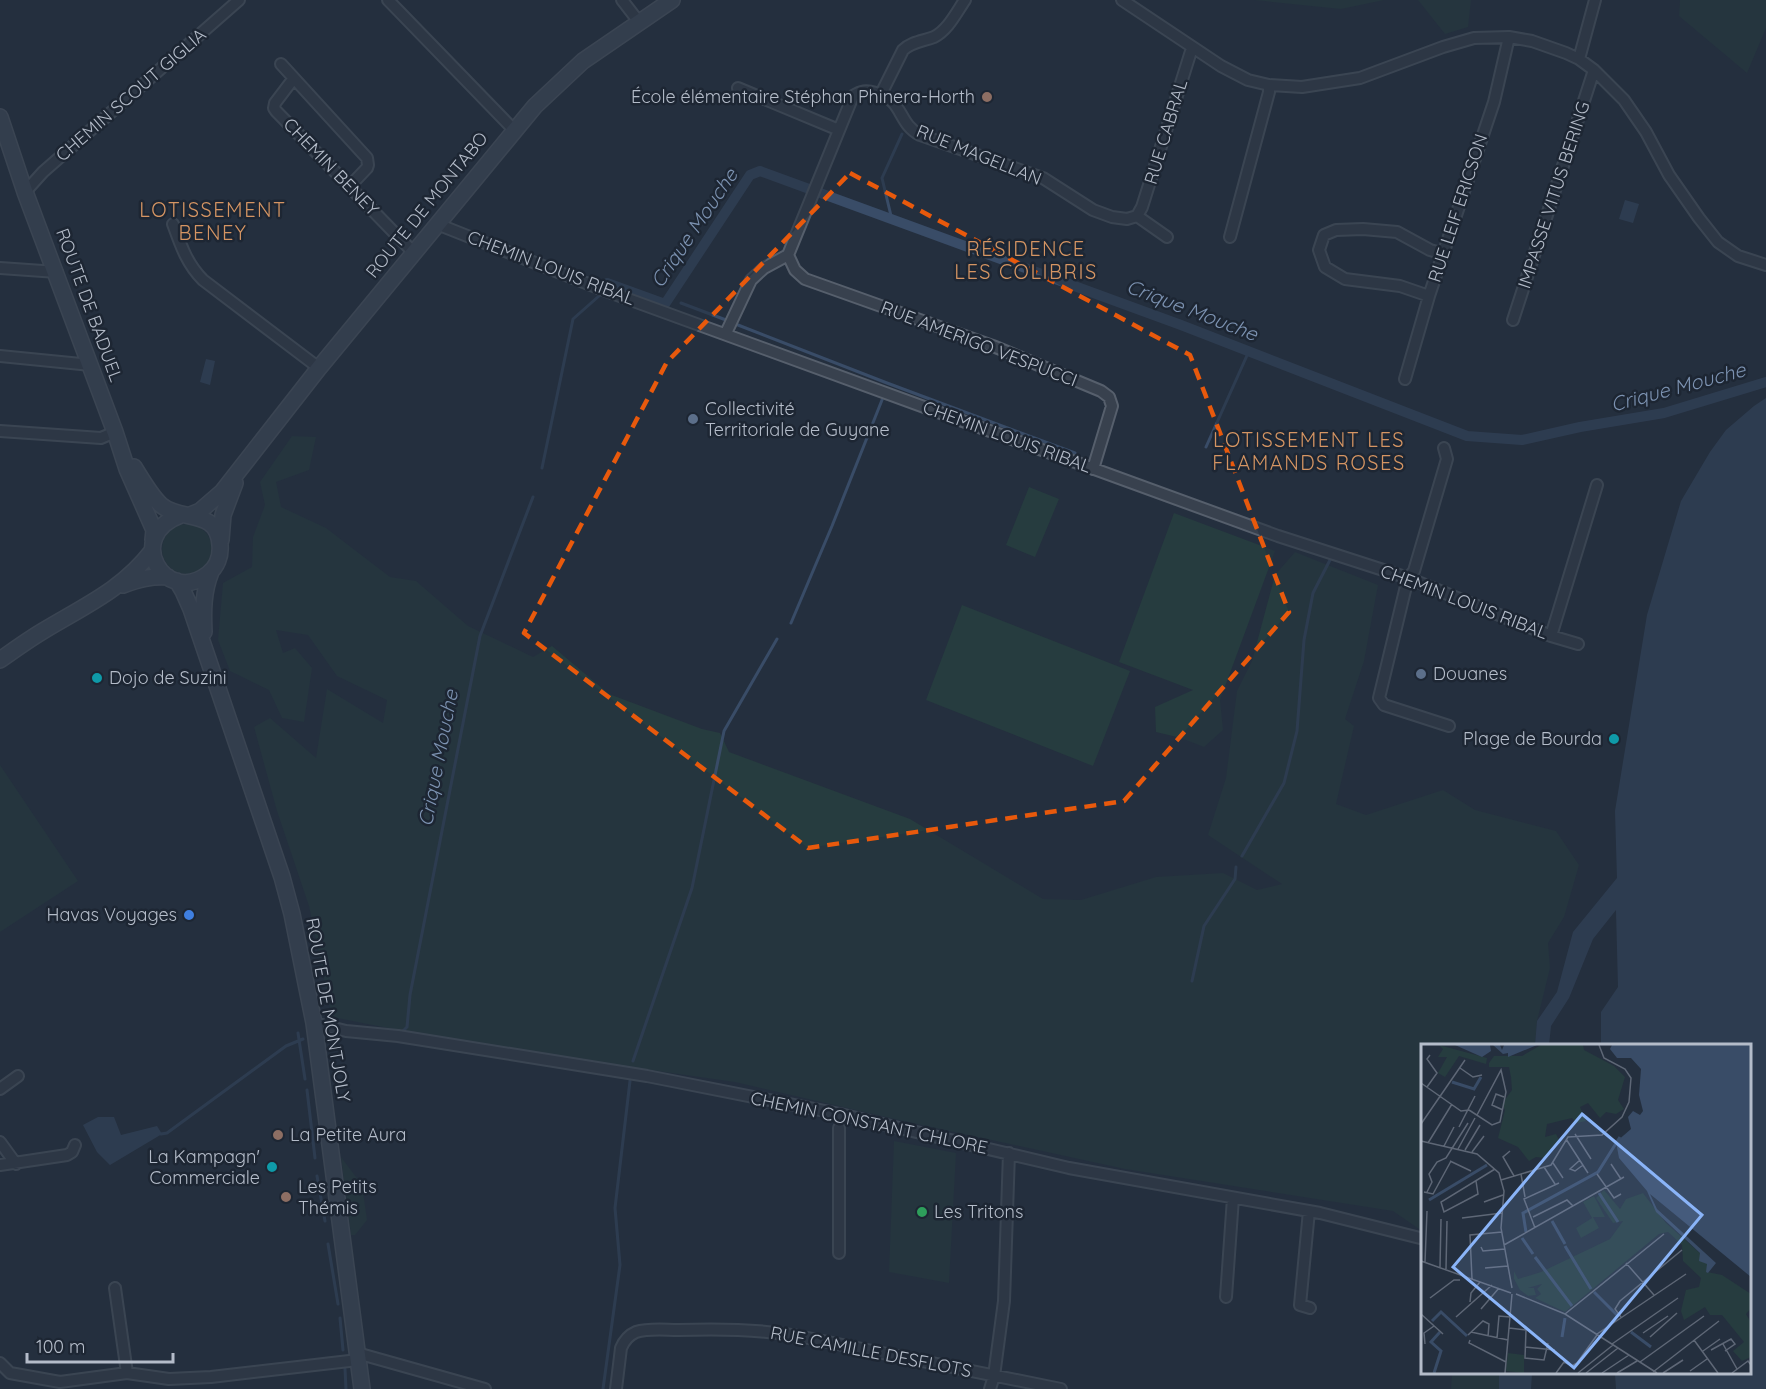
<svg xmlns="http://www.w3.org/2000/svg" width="1766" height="1389" viewBox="0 0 1766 1389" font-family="Quicksand,sans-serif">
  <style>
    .green { fill: #263c3f }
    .water { fill: #394c67 }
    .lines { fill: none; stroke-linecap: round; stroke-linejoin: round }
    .stream { stroke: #394c67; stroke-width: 3 }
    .canal { stroke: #394c67; stroke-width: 10 }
    .street-casing { stroke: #565f6c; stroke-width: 14 }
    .secondary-casing { stroke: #565f6c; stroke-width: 18 }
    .street { stroke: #38414e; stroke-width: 10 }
    .secondary { stroke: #465061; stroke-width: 15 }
    .marked { fill: none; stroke: #e8590c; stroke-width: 4.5; stroke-dasharray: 12 8; stroke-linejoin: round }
    .education-dot { fill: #8d6e63; stroke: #1d2633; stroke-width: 2 }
    .service-dot { fill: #5c6f8a; stroke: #1d2633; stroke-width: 2 }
    .culture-dot { fill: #0f9aa8; stroke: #1d2633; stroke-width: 2 }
    .shop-dot { fill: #3f7fe0; stroke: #1d2633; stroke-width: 2 }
    .leisure-dot { fill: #2e9e5b; stroke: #1d2633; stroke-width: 2 }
    .labels { text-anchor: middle; stroke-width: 5; stroke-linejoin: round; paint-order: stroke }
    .street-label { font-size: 18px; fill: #b4bcc9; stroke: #1d2633 }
    .poi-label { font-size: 18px; fill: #b4bcc9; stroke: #1d2633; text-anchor: start }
    .neighbourhood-label { font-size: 20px; letter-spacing: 1.5px; fill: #d59563; stroke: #1d2633 }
    .water-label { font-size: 20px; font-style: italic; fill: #7c92b1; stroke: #1d2633 }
    .inset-river { fill: none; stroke: #394c67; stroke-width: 3 }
    .inset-road { fill: none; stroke: #5e6776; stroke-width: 1.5 }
    .view { fill: #8ab4f8; fill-opacity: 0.15; stroke: #8ab4f8; stroke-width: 3 }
    .inset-edge { fill: none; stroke: #b4bcc9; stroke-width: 3 }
  </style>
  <rect width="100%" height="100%" fill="#242f3e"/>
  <path class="green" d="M1254 0H1384L1341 9Z
    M1418 0H1471L1468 27 1445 34Z
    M1680 0H1766V28L1747 73 1679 16Z
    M292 436 316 437 309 470 276 482 281 507 326 528 390 577 416 581 468 626 533 657 552 646 609 694 702 729 720 733 729 752 910 819 1043 899 1081 900 1156 877 1223 873 1257 890 1282 884 1208 835 1226 778 1237 691 1252 661 1275 575 1295 552 1378 585 1364 661 1345 719 1354 726 1336 804 1366 815 1443 790 1475 810 1556 831 1579 865 1564 917 1548 943 1550 968 1537 1021 1535 1045 1422 1046V1231L1393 1211 1125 1169 899 1120 735 1082 475 1045 332 1017 309 906 277 811 254 727 270 718 316 758 327 689 383 723 387 700 337 676 308 635 276 630 283 653 295 648 312 668 304 722 282 718 269 690 230 671 218 640 223 583 252 567 253 537 265 505 260 482Z
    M1029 487 1059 499 1035 557 1006 545Z
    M1174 513 1275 551 1220 700 1223 730 1204 747 1181 738 1156 732 1155 707 1193 690 1119 662Z
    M162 549a25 25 0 1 1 50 0a25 25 0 1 1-50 0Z
    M962 605 1130 671 1093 766 926 700Z
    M0 765 78 881 0 932Z
    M894 1141 956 1153 949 1283 889 1272Z
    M341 1157 362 1185 367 1220 355 1235H351Z
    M1452 1373H1499V1389H1451Z"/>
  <path class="water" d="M1625 200 1639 204 1633 223 1619 219Z
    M206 359 215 361 210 385 200 382Z
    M1766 398V1389H1616L1615 1373 1750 1372V1046L1601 1045V1012L1618 987 1616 910 1593 939 1569 998 1551 1026 1549 1045H1535L1537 1021 1557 992 1573 932 1617 878 1615 811 1647 615 1681 501 1710 452 1726 430 1754 406Z
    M98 1117H114L121 1135 157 1126 162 1134 110 1165 97 1152 83 1125Z
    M1499 1373H1532L1531 1389H1499Z"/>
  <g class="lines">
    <path class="stream" d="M892 220 882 178 902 134
      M681 303 726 320
      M738 325 887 383 1075 453
      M1206 447 1249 351
      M542 468 573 319 599 296
      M791 623 832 526 882 400
      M1242 856 1284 783 1297 731 1304 640 1313 593 1331 558
      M1192 981 1204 926 1235 879 1236 867
      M402 1032 407 1027 410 995 480 636 533 497
      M298 1033 305 1079
      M633 1061 692 888 724 731 777 639
      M307 1090 315 1158
      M161 1134 167 1133 286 1046 303 1039
      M317 1176 325 1221
      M328 1244 338 1304
      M340 1318 343 1350
      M345 1369 346 1389
      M603 1389 620 1265 615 1208 630 1081"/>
    <path class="canal" d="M607 283 665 304 750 175 760 171 1181 325 1467 436 1522 440 1580 427 1664 413 1766 382"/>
    <g class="street-casing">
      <path id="street" d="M388 0 514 130
        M622 0 639 22
        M1122 0 1221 66 1248 80 1269 85 1302 87 1360 78 1443 47 1474 38 1509 37 1532 41 1566 53 1579 59 1594 70 1624 100 1646 132 1669 175 1699 218 1718 242 1738 256 1766 265
        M1579 59 1595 0
        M281 64 367 158 368 165 367 168 349 187
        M294 78 275 103 274 108 276 111 413 252
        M738 88 839 130
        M881 94 903 50C911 42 923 41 934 37 948 30 956 13 965 0
        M25 192 43 172 239 0
        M1137 216 1142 207 1192 48
        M173 224C181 246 187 264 203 280L319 368
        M437 224 606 291 1278 536 1408 578 1551 636 1578 644
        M1230 237 1269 92V85
        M788 255 795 270 805 279 993 346 1101 391 1109 397 1112 406 1093 469
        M0 268 57 272
        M1429 296 1400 286 1345 279 1325 267 1319 250 1324 235 1336 230 1363 229 1397 232 1430 250 1444 254
        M1513 320 1594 70
        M726 333 751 280 764 268 788 255 853 96C861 91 866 90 876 93 904 100 897 123 920 135L1043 178 1093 210 1112 217 1127 219 1137 216 1167 237
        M0 356 91 365
        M1405 379 1429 296 1494 102 1509 37
        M0 431 101 438 115 432
        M1444 448 1447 459 1414 571 1408 578 1379 698 1384 705 1449 726
        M1551 636 1597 485
        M314 1023 346 1031 398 1036 647 1076 840 1114 1069 1168 1320 1213 1420 1238
        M0 1089 18 1076
        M0 1142 16 1164
        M0 1165 67 1155 72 1152 75 1145
        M1309 1211 1300 1305 1310 1308
        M839 1253V1128
        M115 1288 127 1373
        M1226 1297 1233 1198
        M357 1352 364 1355 485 1389
        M0 1363 10 1373 60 1382 127 1373 169 1379 211 1377 358 1360
        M616 1389 621 1348C624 1341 629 1335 636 1332 649 1328 665 1330 678 1330 718 1329 758 1329 798 1336L1061 1389
        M990 1389 994 1376 1004 1301 1009 1153"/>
    </g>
    <g class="secondary-casing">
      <path id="secondary" d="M0 117 25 192 115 432 127 469 154 530 153 540
        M134 467C140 477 152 497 161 505 180 522 218 508 220 545 221 556 217 567 208 574 165 607 123 536 181 515
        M190 515 200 511 222 492 319 368 535 106 583 61 672 0
        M221 540 223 515 235 483
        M177 581 183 591 191 609 282 877 292 914 314 1023 362 1389
        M123 585C139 579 151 576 168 577
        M204 632C203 611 203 592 211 572
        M0 660C14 650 28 640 43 631 84 606 122 590 152 551"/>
    </g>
    <use href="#street" class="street"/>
    <use href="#secondary" class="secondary"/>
  </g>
  <path d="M0 0H1766V1389H0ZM850 173 1190 355 1289 612 1124 801 808 848 524 633 667 362Z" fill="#242f3e" fill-opacity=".55" fill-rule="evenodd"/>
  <path class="marked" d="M850 173 1190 355 1289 612 1124 801 808 848 524 633 667 362Z"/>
  <g class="education-dot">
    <circle cx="987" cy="97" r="6"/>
    <circle cx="278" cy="1135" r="6"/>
    <circle cx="286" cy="1197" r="6"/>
  </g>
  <g class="service-dot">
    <circle cx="693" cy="419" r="6"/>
    <circle cx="1421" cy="674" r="6"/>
  </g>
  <g class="culture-dot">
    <circle cx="97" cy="678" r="6"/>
    <circle cx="1614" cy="739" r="6"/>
    <circle cx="272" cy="1167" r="6"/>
  </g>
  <circle class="shop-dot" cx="189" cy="915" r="6"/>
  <circle class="leisure-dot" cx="922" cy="1212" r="6"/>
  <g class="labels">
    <g class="street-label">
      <text transform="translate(131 95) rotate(-41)" y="6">CHEMIN SCOUT GIGLIA</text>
      <text transform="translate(1166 132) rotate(-73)" y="6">RUE CABRAL</text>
      <text transform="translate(979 155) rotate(22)" y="6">RUE MAGELLAN</text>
      <text transform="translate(331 167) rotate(46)" y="6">CHEMIN BENEY</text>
      <text transform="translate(1554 195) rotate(-72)" y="6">IMPASSE VITUS BERING</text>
      <text transform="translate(427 205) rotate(-51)" y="6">ROUTE DE MONTABO</text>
      <text transform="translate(1458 208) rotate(-72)" y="6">RUE LEIF ERICSON</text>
      <text transform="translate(551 268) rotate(21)" y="6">CHEMIN LOUIS RIBAL</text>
      <text transform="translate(89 305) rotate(70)" y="6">ROUTE DE BADUEL</text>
      <text transform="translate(979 344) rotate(21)" y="6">RUE AMERIGO VESPUCCI</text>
      <text transform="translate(1007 437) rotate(20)" y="6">CHEMIN LOUIS RIBAL</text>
      <text transform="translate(1464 602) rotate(21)" y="6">CHEMIN LOUIS RIBAL</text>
      <text transform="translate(328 1010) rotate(80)" y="6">ROUTE DE MONTJOLY</text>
      <text transform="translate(869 1123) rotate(12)" y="6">CHEMIN CONSTANT CHLORE</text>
      <text transform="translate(871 1352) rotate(11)" y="6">RUE CAMILLE DESFLOTS</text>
    </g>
    <g class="poi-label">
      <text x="975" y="103" text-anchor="end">École élémentaire Stéphan Phinera-Horth</text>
      <text x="705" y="415">Collectivité<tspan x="705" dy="21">Territoriale de Guyane</tspan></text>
      <text x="1433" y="680">Douanes</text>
      <text x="109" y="684">Dojo de Suzini</text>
      <text x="1602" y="745" text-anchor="end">Plage de Bourda</text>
      <text x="177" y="921" text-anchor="end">Havas Voyages</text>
      <text x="290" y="1141">La Petite Aura</text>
      <text x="260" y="1163" text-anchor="end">La Kampagn'<tspan x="260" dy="21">Commerciale</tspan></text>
      <text x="298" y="1193">Les Petits<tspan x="298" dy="21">Thémis</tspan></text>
      <text x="934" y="1218">Les Tritons</text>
    </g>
    <g class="neighbourhood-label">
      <text x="213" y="217">LOTISSEMENT<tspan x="213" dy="23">BENEY</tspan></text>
      <text x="1026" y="256">RÉSIDENCE<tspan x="1026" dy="23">LES COLIBRIS</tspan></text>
      <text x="1309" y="447">LOTISSEMENT LES<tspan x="1309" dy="23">FLAMANDS ROSES</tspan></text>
    </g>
    <g class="water-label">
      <text transform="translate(694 228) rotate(-56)" y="7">Crique Mouche</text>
      <text transform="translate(1192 310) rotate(21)" y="7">Crique Mouche</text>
      <text transform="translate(1678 387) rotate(-15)" y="7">Crique Mouche</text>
      <text transform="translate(438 758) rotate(-79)" y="7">Crique Mouche</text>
    </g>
  </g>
  <g transform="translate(1421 1044)">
    <rect width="330" height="330" fill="#242f3e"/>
    <path d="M18 1 66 14 65 20 38 12 24 33 17 29 26 13H17L22 5ZM120 1H162L163 6 193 22 204 33 197 56 203 65 195 70 185 68 179 74 167 59 159 63 165 77 156 79 151 74 126 80 124 93 135 90 140 100H134L123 114 115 113 108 117 97 103 77 94 84 66 81 60 91 46 90 33 88 23H68V19L73 12H101ZM183 146 199 165 205 155 222 149 245 179 279 209 286 220V228L301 231 330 250V264L325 270 330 279V313L321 317 312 307 323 298 301 271H289L284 263 263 276 260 267 265 246 278 243 280 234 262 217 261 201 247 188 238 190 144 268 114 254 120 250 116 245 121 240 107 244H113L115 251 107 252 99 246 93 235V227L97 235 120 228 189 195 202 177 192 179 175 154ZM173 152 184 173H172L178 184 160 194 155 184 171 174 162 158ZM87 309 103 311V329L85 327Z" fill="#263c3f"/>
    <path d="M34 1H69L70 7 61 13ZM72 1H79L81 6 83 1H116L87 13V9L82 10ZM191 1H330V233L229 150 236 165 295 219 287 229 285 228 286 220 278 217 279 209 235 168 226 147 198 114 195 98 210 85 207 73 212 67 219 71 222 67 218 51 220 25 210 14H196L189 5Z" fill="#394c67"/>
    <path class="inset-river" d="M31 38 53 45 60 33M178 149 197 178M8 156 66 121M131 177 144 200M105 188 102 169 177 128 199 93M101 194 112 210M144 202 170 245M114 213 151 262M173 248 197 272M11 277 20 268 46 292M210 288 230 303M141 293 144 274M13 329 20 307 10 298 19 288"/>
    <path class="inset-road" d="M39 24 52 33 61 31M0 39 40 67 48 66M6 43 16 29 6 15 9 11M48 66 71 81 79 78 85 48 80 26 56 71M82 66 71 61 75 50 83 53M0 80 44 16M38 83 54 52M154 90 170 115M145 95 167 129M0 97 56 110 78 129 83 147 80 184 91 244M7 99 31 60M23 102 33 83M37 105 54 74M44 106 59 81M89 107 82 113 93 132M51 108 63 92M159 116 149 125 154 127 162 121M29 117 50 127M132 119 142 134M190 120 200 135M123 123 134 140M100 130 104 153M176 130 193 154 200 150M80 136 130 121 147 93 181 91 201 73 208 58 210 34 204 25 183 14 178 1M55 137 57 150 23 168 20 158 74 125M3 148 12 150 30 117M6 148 11 138 8 130 16 118 25 114 47 79M63 158 82 151M112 173 146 156 152 162M41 174 81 169M114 184 103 155 138 139M83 201 203 133M60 203 62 207 84 205M0 217 90 249M4 218 6 167M205 219 233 251M19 223 20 175M64 224 87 222M25 225 26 177M51 235 49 191 81 188M95 250 144 270 236 329M9 254 33 236H39M49 258 50 249 59 238M60 265 78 244M0 270 22 290M144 270 243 190M35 273 71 241M200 273 194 265 199 257 261 206M88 284 105 286 104 314 123 316 127 299M50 288 87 296M222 289 247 272M176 290 265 230M47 291 62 277 68 280 67 293M229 293 256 269M76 294 78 272 89 273M49 296 48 299 85 318M273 296 297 329M4 300 3 289 13 282M191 300 257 254M302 300 316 325M104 303 134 306M290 306 310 295 314 300 304 307M282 307 299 295M219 318 283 272M269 327 286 315M232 328 298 277M84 329 91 250M135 329 143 318 151 322 156 319 176 291M157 329 192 301M165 329 197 304M181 329 208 311M196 329 216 317M242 329 262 316M311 329 327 317 330 321"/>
    <path class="view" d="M161 70 281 171 153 324 32 223Z"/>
    <rect width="330" height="330" class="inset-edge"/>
  </g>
  <path d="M27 1353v9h146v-9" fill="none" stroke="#b4bcc9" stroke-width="3"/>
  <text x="36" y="1353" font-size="18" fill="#b4bcc9" stroke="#1d2633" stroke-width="4.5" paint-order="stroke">100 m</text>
</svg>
